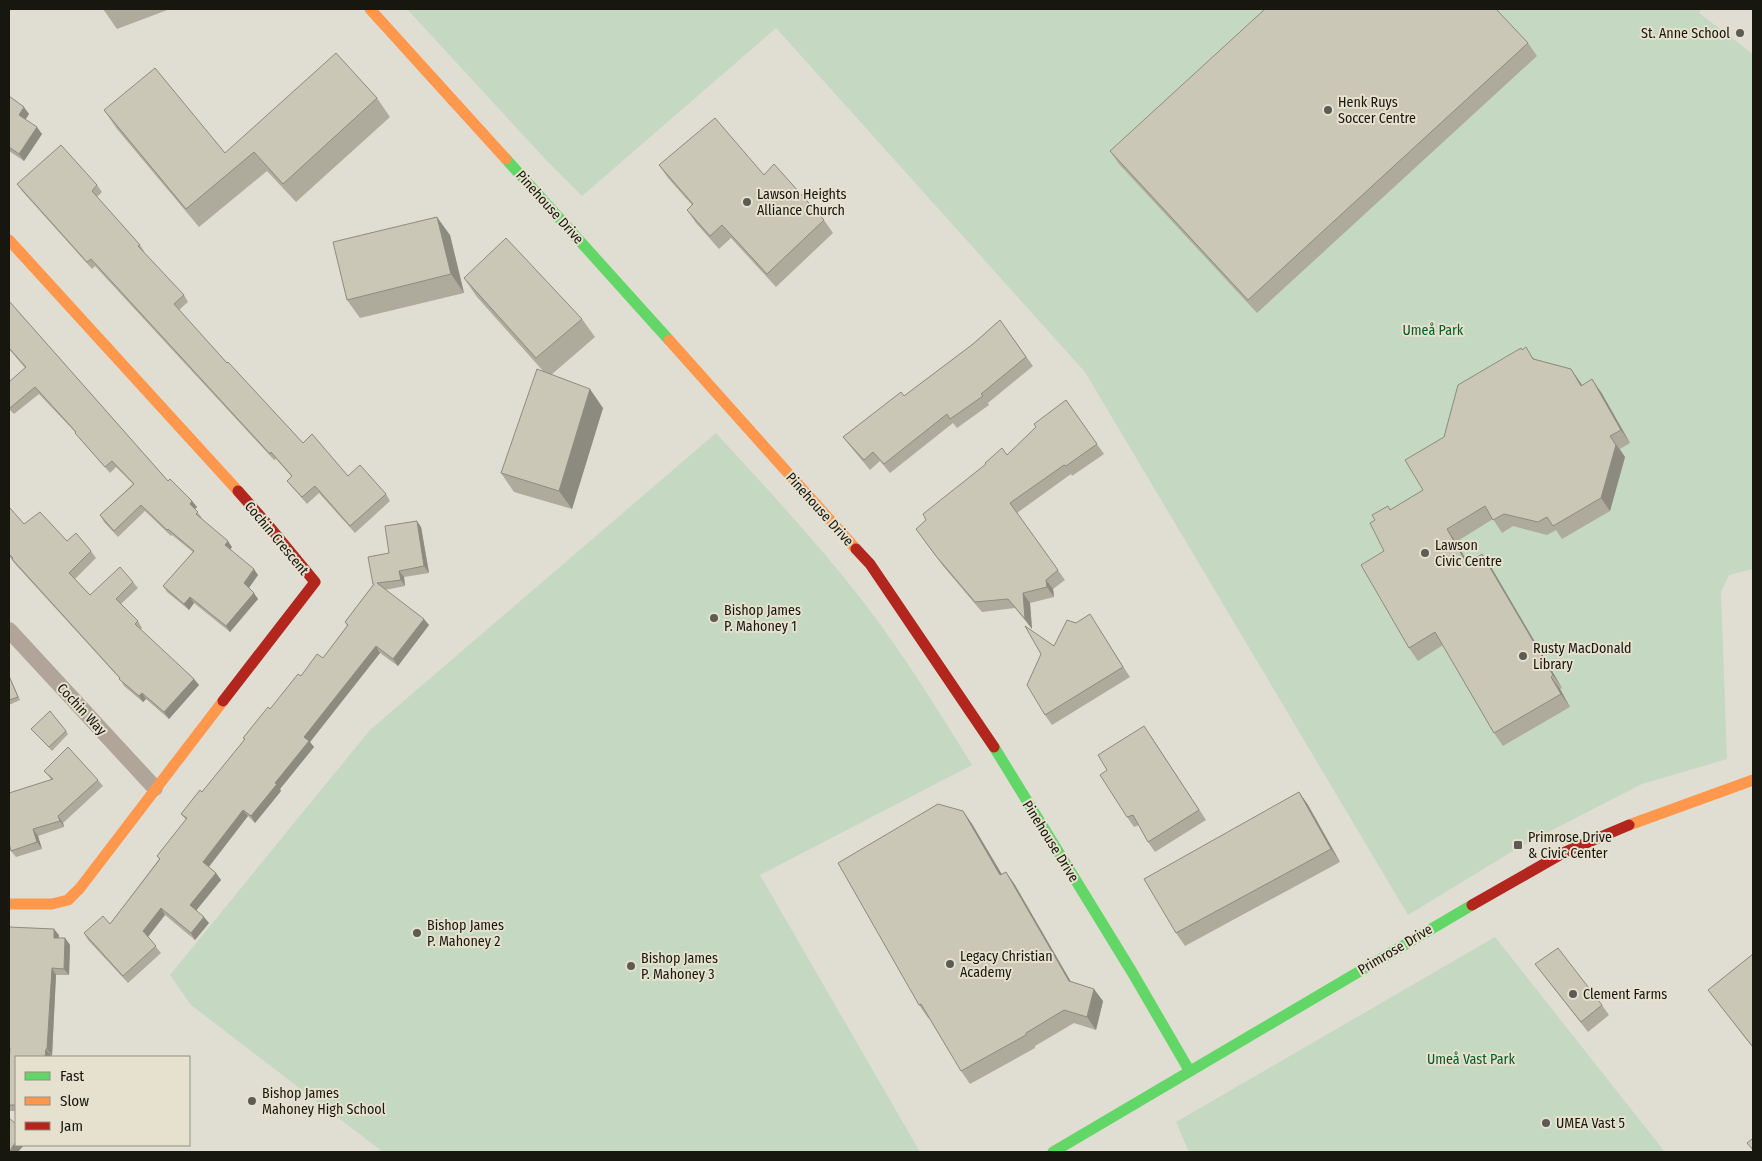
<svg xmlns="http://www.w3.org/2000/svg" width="1762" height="1161" viewBox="0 0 1762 1161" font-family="'Fira Sans Condensed',sans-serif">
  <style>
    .green { fill: #c5d8c1 }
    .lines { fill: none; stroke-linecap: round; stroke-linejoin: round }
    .street { stroke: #b1a599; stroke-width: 16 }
    .fast { stroke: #63d668; stroke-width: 11 }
    .slow { stroke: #ff974d; stroke-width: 11 }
    .jam { stroke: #b3261e; stroke-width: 11 }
    .wall { fill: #aeab9d }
    .shaded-wall { fill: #8d8b7f }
    .building { fill: #cac7b6; stroke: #8d8b7f }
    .poi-dot { fill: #5d5c54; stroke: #e5e1ce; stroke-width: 2 }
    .labels { text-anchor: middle; stroke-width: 4; stroke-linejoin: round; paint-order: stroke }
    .poi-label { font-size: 14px; fill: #17160f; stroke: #e5e1ce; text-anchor: start }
    .street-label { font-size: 14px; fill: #17160f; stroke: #e5e1ce }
    .park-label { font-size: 14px; fill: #035d23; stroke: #e5e1ce }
  </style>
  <rect width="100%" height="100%" fill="#e0ded3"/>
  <path class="green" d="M407 9H1701L1699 13 1753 54V569L1729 575 1721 592 1727 759 1642 784 1521 846 1408 915 1085 372 776 28 582 196 547 161Z
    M716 433C767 489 819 544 865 604 904 655 938 710 972 765L760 875 920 1152H383L191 1005 170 975 370 730Z
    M1495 937 1665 1152H1189L1176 1122Z"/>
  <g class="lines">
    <path class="street" d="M9 630 155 788"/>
    <path class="fast" d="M506 159 669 340
      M994 747 1132 972 1189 1070
      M1053 1152 1472 905"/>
    <path class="slow" d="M370 9 506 159
      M9 240 238 491
      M669 340 856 549
      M1629 825 1753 780
      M9 904H52L68 900 80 888 223 701"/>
    <path class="jam" d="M856 549 870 564 994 747
      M223 701 315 582 268 525 238 491
      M1472 905 1565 852 1629 825"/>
  </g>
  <path class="wall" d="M103 9H170L117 29Z
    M1528 43 1537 56 1257 313 1119 164 1110 151Z
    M9 96 29 114 25 119 42 134 24 161 9 151Z
    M377 98 390 117 296 202 267 171 199 227 117 129 104 110 225 153Z
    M659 165 764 175 824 220 833 233 776 287 731 238 719 249 696 223 687 210 692 205 668 178Z
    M17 184 97 185 102 192 97 197 140 245 144 251 143 252 184 295 188 302 179 310 227 363 303 443 348 476 386 494 390 501 355 533 319 493 307 504 292 487 287 481 292 477 276 459 274 460 95 266 92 269 22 191Z
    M450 235 464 293 360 318 347 300Z
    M464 278 582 319 595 337 551 375 603 408 572 509 514 492 501 473 544 372 477 297Z
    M9 301 168 481 192 501 197 507 195 509 202 518 201 519 232 547 230 550 258 575 249 588 258 599 230 632 194 603 189 610 167 592 163 586 193 552 172 535 171 536 145 511 118 537 104 522 100 515 133 484 116 467 110 473 80 439 76 433 39 394 14 414 9 409V382L25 368 9 349Z
    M1000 320 1033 366 988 403 989 405 957 428 953 423 890 473 880 461 870 470 850 446 843 437 904 396 973 344Z
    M1522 350 1535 359 1571 369 1582 385 1601 392 1630 443 1620 449 1625 457 1610 511 1562 539 1556 530 1547 535 1513 526 1502 533 1493 519 1456 542 1468 563 1482 554 1491 567 1562 688 1560 689 1570 707 1503 746 1494 733 1443 645 1418 661 1409 648 1384 551 1390 510 1423 490 1444 437Z
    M1066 400 1104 454 1072 476 1071 474 1017 513 1065 580 1053 589 1054 597 1030 603 1032 629 1015 608 982 612 943 566 916 529 1007 455Z
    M9 507 24 524 91 551 96 558 75 579 90 595 133 582 138 588 121 604 138 621 142 628 140 630 194 679 199 685 169 719 146 699 143 702 124 686 120 679 16 565 9 556Z
    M421 527 429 573 404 577 405 586 385 590 429 625 398 666 380 653 310 742 314 747 280 789 281 791 255 823 248 816 209 867 216 873 221 880 196 910 209 923 195 940 165 915 148 937 161 953 128 983 88 940 84 933 110 924 159 859 157 856 186 820 181 814 202 792 245 740 243 738 301 676 323 658 347 626 345 622 373 585V584L389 553Z
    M1076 623 1096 624 1130 677 1052 725 1045 715 1054 646Z
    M9 675 20 700 9 705Z
    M31 729 66 731 68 734 52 751Z
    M1151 736 1206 820 1155 852 1148 842 1139 825 1134 827 1127 817 1107 770Z
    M44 771 98 780 103 786 63 823 64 827 38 836 42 849 16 857 11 851 51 779Z
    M1299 792 1308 805 1340 862 1185 946 1176 933Z
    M963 811 972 824 1002 875 1006 872 1015 885 1071 982 1103 1001 1096 1030 1074 1023 1035 1046V1048L970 1084 961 1071 929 1018H928L919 1005Z
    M9 927 59 935 58 938H65L70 945 69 975H56L52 1056H51L50 1057H16V1111H10L9 1109Z
    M1753 954V1048L1708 990Z
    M1535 964 1602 1005 1609 1015 1588 1032Z"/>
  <path class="shaded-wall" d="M24 107 29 114 24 122 19 115Z
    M37 127 42 134 24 161 19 154Z
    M437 217 450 235 464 293 451 274Z
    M1571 369 1580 382 1590 399 1581 386Z
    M1592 379 1601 392 1630 443 1621 430Z
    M590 389 603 408 572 509 559 491Z
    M1610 436 1625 457 1610 511 1601 498Z
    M192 501 197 507 194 510 190 504Z
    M417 521 421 527 429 573 424 566Z
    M1447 529 1456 542 1476 577 1467 564Z
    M228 541 232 547 229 551 225 545Z
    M1482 554 1491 567 1562 688 1553 675Z
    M254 569 258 575 248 589 244 583Z
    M399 571 404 577 405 586 401 580Z
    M1046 580 1053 589 1054 597 1047 587Z
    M254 593 258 599 230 632 226 626Z
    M1023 593 1030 603 1032 629 1025 619Z
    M190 597 194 603 189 610 184 604Z
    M424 619 429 625 398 666 393 659Z
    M376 646 380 653 310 742 314 747 280 789 281 791 255 823 251 816 275 783 304 737Z
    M1551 677 1560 689 1570 707 1561 694Z
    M194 679 199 685 169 719 164 712Z
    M142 693 146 699 143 702 139 696Z
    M1299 792 1308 805 1340 862 1331 849Z
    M243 810 248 816 207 869 203 862Z
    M963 811 972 824 1010 888 1000 875Z
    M58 816 63 823 64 827 60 821Z
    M33 829 38 836 42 849 37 842Z
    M1006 872 1015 885 1078 994 1069 981Z
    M216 873 221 880 195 912 190 905Z
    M161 908 165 915 147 938 143 931Z
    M204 917 209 923 195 940 191 933Z
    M54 929 59 935 58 945 54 938Z
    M65 938 70 945 69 975 64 969Z
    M52 968 56 975 52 1056 47 1049Z
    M1094 989 1103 1001 1096 1030 1087 1017Z
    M46 1049 51 1056 50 1057H45Z
    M16 1142V1145H24L18 1152H9Z"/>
  <path class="building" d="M1265 9H1496L1528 43 1248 300 1110 151Z
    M336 53 377 98 283 184 254 152 186 209 104 110 155 68 225 153Z
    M9 96 24 107 19 115 37 127 19 154 9 147Z
    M715 118 764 175 774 164 824 220 767 274 722 225 710 236 687 210 693 204 659 165Z
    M61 145 97 185 92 191 140 245 138 246 184 295 174 304 227 363 228 362 303 443 312 434 348 476 360 465 386 494 350 526 315 486 302 497 287 481 292 476 271 452 270 454 91 259 87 262 17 184Z
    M437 217 451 274 347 300 333 242Z
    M506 238 582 319 536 358 464 278Z
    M9 301 168 481 170 479 192 501 190 504 198 512 196 514 228 541 225 545 254 569 244 583 254 593 226 626 190 597 184 604 163 586 194 551 168 529 167 530 141 505 114 531 100 515 134 484 112 461 105 467 75 433 76 432 35 387 10 408 9 407V382L26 367 9 348Z
    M1000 320 1026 357 981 394 983 396 950 419 947 414 884 464 873 452 864 460 843 437 901 392 904 396 973 344Z
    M1526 347 1533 359 1571 369 1581 386 1592 379 1621 430 1610 436 1616 445 1601 498 1553 526 1547 517 1538 522 1504 514 1493 520 1485 506 1447 529 1467 564 1482 554 1553 675 1551 677 1561 694 1494 733 1435 632 1409 648 1361 565 1384 551 1370 523 1375 520 1372 515 1388 506 1390 510 1423 490 1405 460 1444 437 1458 385 1521 348 1522 350Z
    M537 369 590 389 559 491 501 473Z
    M1066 400 1097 444 1066 466 1064 465 1010 503 1058 570 1046 580 1047 587 1023 593 1025 619 1008 599 975 602 936 556 916 529 926 520 923 514 986 464 985 463 1002 448 1007 455 1036 427 1034 424Z
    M9 507 24 524 40 512 67 541 76 533 91 551 69 573 90 595 120 567 133 582 116 599 138 621 135 624 194 679 164 712 142 693 139 696 119 679 120 678 12 559 13 558 9 554Z
    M417 521 424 566 399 571 401 580 377 583 424 619 393 659 376 646 304 737 309 741 275 783 277 784 251 816 243 810 203 862 216 873 190 905 204 917 191 933 161 908 143 931 156 946 123 976 84 933 103 916 110 924 160 859 157 856 187 818 181 814 200 790 202 792 245 739 243 738 268 707 270 709 298 674 301 676 317 654 323 658 348 625 345 622 374 584H373L368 557 389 553 385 526Z
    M1090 614 1123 667 1045 715 1027 685 1041 654 1025 626 1054 646 1067 620 1076 623Z
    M9 676 18 697 9 700Z
    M50 711 66 731 49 747 31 729Z
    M1144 726 1199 810 1148 842 1133 815 1127 817 1100 775 1107 770 1098 755Z
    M68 747 98 780 58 816 60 821 33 829 37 842 11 851 9 843V793L53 779 44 771Z
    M1299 792 1331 849 1176 933 1144 879Z
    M938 804 963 811 1000 875 1006 872 1069 981 1094 989 1087 1017 1064 1010 1026 1033V1035L961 1071 921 1004 919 1005 838 863Z
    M9 927 54 929V938H65L64 969 52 968 47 1049H46L45 1057H16V1105H9V1062L10 1048H9Z
    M1558 948 1602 1005 1581 1022 1535 964Z
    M1753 954V1047L1708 990Z
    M9 1118 16 1124V1142L9 1151Z
    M1753 1138V1150L1747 1143Z"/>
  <g class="poi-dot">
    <circle cx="1740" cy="33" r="5"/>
    <circle cx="1328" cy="110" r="5"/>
    <circle cx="747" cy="202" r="5"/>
    <circle cx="1425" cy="553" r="5"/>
    <circle cx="714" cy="618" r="5"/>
    <circle cx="1523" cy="656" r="5"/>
    <rect x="1513" y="840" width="10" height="10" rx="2.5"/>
    <circle cx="417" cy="933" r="5"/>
    <circle cx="950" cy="964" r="5"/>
    <circle cx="631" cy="966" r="5"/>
    <circle cx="1573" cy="994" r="5"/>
    <circle cx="252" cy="1101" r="5"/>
    <circle cx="1546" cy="1123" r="5"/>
  </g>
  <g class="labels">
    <g class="poi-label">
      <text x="1730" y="38" text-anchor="end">St. Anne School</text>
      <text x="1338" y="107">Henk Ruys<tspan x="1338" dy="16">Soccer Centre</tspan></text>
      <text x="757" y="199">Lawson Heights<tspan x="757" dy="16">Alliance Church</tspan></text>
      <text x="1435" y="550">Lawson<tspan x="1435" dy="16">Civic Centre</tspan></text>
      <text x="724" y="615">Bishop James<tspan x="724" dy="16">P. Mahoney 1</tspan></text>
      <text x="1533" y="653">Rusty MacDonald<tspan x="1533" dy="16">Library</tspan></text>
      <text x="1528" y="842">Primrose Drive<tspan x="1528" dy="16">&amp; Civic Center</tspan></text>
      <text x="427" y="930">Bishop James<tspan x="427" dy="16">P. Mahoney 2</tspan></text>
      <text x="960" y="961">Legacy Christian<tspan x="960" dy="16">Academy</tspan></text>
      <text x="641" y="963">Bishop James<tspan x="641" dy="16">P. Mahoney 3</tspan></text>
      <text x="1583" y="999">Clement Farms</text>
      <text x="262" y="1098">Bishop James<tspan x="262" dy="16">Mahoney High School</tspan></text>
      <text x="1556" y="1128">UMEA Vast 5</text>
    </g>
    <g class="street-label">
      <text transform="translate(550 207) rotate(48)" y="5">Pinehouse Drive</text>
      <text transform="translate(820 509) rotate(48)" y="5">Pinehouse Drive</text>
      <text transform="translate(277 538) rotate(50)" y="5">Cochin Crescent</text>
      <text transform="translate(82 709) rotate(47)" y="5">Cochin Way</text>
      <text transform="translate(1051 841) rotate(58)" y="5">Pinehouse Drive</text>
      <text transform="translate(1395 949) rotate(-31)" y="5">Primrose Drive</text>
    </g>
    <g class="park-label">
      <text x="1433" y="335">Umeå Park</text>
      <text x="1471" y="1064">Umeå Vast Park</text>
    </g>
  </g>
  <rect width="1762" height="1161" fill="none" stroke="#17160f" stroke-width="20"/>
  <rect x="15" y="1056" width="175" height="90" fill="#e5e1ce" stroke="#939082"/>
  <rect x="25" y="1072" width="25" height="8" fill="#63d668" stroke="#939082"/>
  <text x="60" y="1081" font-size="15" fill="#17160f">Fast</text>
  <rect x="25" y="1097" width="25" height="8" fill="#ff974d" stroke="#939082"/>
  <text x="60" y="1106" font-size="15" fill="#17160f">Slow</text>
  <rect x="25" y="1122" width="25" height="8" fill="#b3261e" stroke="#939082"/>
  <text x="60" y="1131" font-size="15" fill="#17160f">Jam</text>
</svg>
